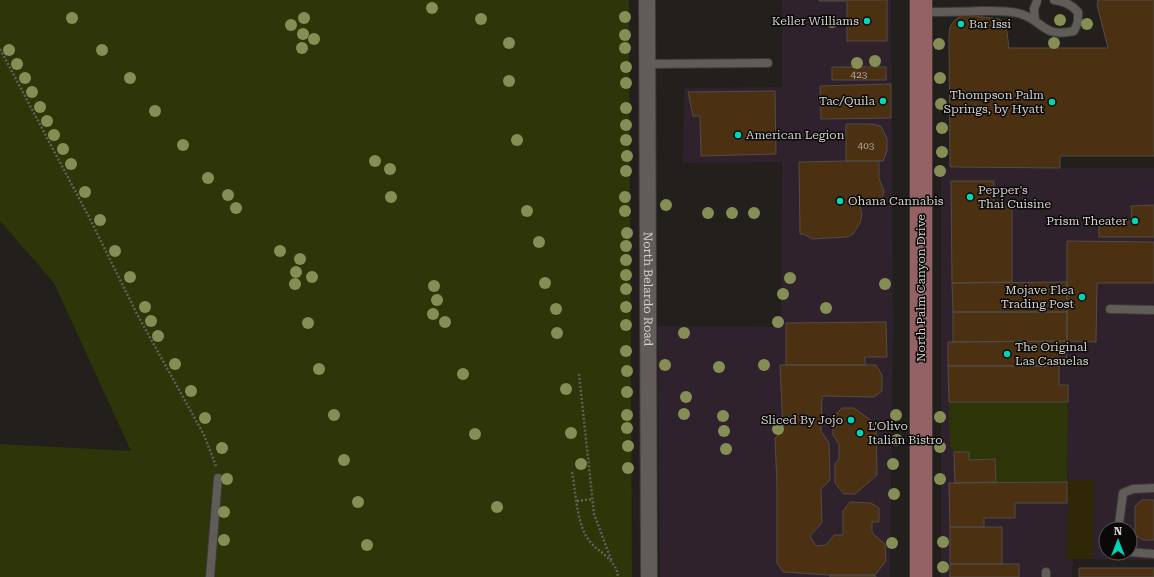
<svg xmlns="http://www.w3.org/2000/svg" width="1154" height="577" viewBox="0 0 1154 577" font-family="'Roboto Serif',serif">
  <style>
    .commercial { fill: #30222d; fill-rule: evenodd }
    .green { fill: #2e3509 }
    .sand { fill: #2f2705 }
    .building { fill: #4b3111; stroke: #504d49 }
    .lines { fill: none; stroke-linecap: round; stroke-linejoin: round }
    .lane-casing { stroke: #3c3937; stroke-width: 10 }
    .street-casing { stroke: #3c3937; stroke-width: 18 }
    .primary-casing { stroke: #3c3937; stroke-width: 24 }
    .path { stroke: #625f5c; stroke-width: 2.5; stroke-dasharray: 2 2; stroke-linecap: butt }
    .lane { stroke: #605c58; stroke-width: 8 }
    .street { stroke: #605c58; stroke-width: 16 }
    .primary { stroke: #946165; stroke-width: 22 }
    .tree { fill: #858e55 }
    .poi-dot { fill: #00d5b7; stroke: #0b0908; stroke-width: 1.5 }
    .labels { text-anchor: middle; stroke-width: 3; stroke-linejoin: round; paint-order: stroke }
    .number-label { font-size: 10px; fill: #b1a9a0 }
    .poi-label { font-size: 12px; fill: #d3d1cf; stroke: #0b0908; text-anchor: end }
    .street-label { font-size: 12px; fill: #d3d1cf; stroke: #0b0908 }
  </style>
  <rect width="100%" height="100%" fill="#231f1c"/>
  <path class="commercial" d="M782 0H891L893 331 890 577H660L658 326 781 327 782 162 683 163 684 88 782 87Z
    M941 168H1154V560L1073 559 1072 577H941ZM1106 529H1130V553H1106Z"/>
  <path class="green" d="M0 0H629L632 577H0V444L131 451 54 283 0 221Z
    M949 402H1068L1067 482H996L995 459 969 460 954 452 950 446Z"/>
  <path class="sand" d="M1068 480H1094L1093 559H1073L1072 560H1067Z"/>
  <path class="building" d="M819 0H887V41H847V1H819Z
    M1098 0H1154V156H1060V168L950 167 949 36 950 27 953 22 959 17 967 15 999 19 1006 24 1009 48H1108L1097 5Z
    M832 67H886V80H832Z
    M891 84V118L821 119 820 86Z
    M775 91 776 154 701 156 700 116H693L688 92Z
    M846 124H871L881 126 887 139V151L883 161H846Z
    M846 161H879V178L884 191 882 199 878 203 860 205 862 215 860 223 853 234 847 237 812 239 804 234H800L799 162Z
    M951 181H994V207L1012 206V282L952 283Z
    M1154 205V237H1099V222L1132 221 1131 206Z
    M1067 241 1154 242V283H1097L1096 342 1067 341Z
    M1067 282V312H953L952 283Z
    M953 312H1067V341L953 342Z
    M886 322 887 357H865V365H786V323Z
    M1067 341 1066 366H948V342Z
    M780 365H876L882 375V391L874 397 822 396 821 431 829 443 830 480 821 489 822 523 810 536 816 546 826 545 834 535H843V511L850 502 871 503 879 508V522H872V533L885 544 886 561 875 575H830L783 572 777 563V485L775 438 783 430Z
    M948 366H1059V385H1068V402H949Z
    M842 408H854L876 424 877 475 855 494H844L835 483V464L839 459V444L833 435V417Z
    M954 452H969V460L995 459 996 482 955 483Z
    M1067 482V503H1015V518H984V527H950L949 483Z
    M1142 500H1154V540H1143L1135 535V506Z
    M950 527H1002V564H950Z
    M950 564H1019V577H950Z
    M1079 568H1154V577H1079Z
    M830 575H875L876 577H830Z"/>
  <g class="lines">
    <g class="lane-casing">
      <path id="lane" d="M921 12C941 12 961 12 980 11 993 11 1008 10 1021 14 1045 22 1043 38 1074 31L1078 22V12C1071 4 1064 1 1054 0
        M1035 21 1034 9 1037 1
        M647 64 768 63
        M1110 309 1154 310
        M1120 529 1119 524 1123 493 1133 489 1154 488
        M1130 552 1154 554
        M1046 572V577
        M210 577 218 478"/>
    </g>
    <g class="street-casing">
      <g id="street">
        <path id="s1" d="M647 0 649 577"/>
      </g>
    </g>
    <g class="primary-casing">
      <path id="primary" d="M921 0V577"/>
    </g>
    <path class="path" d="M0 49 89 217 137 314 204 435 216 466
      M579 374 594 514 612 562
      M572 472C576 492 576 517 586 536 594 551 617 558 618 577
      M577 501 592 499"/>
    <use href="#lane" class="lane"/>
    <use href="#street" class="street"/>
    <use href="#primary" class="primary"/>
  </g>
  <g class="tree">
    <circle cx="432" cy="8" r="6"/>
    <circle cx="625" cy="17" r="6"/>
    <circle cx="72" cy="18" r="6"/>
    <circle cx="304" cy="18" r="6"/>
    <circle cx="481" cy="19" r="6"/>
    <circle cx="1060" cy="20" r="6"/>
    <circle cx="832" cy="22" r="6"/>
    <circle cx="1087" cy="24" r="6"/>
    <circle cx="291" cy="25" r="6"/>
    <circle cx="303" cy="34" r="6"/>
    <circle cx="625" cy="35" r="6"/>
    <circle cx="314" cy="39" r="6"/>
    <circle cx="509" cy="43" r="6"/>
    <circle cx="1054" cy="43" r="6"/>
    <circle cx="939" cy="44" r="6"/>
    <circle cx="302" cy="48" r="6"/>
    <circle cx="625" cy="48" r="6"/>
    <circle cx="9" cy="50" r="6"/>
    <circle cx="102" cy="50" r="6"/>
    <circle cx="875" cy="61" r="6"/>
    <circle cx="857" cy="63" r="6"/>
    <circle cx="17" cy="64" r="6"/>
    <circle cx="626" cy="67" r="6"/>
    <circle cx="25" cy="78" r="6"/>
    <circle cx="130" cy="78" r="6"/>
    <circle cx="940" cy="78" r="6"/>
    <circle cx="509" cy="81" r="6"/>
    <circle cx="626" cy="83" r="6"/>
    <circle cx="32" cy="92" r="6"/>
    <circle cx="941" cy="104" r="6"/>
    <circle cx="40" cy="107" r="6"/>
    <circle cx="626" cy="108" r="6"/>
    <circle cx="155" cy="111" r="6"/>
    <circle cx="47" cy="121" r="6"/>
    <circle cx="626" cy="125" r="6"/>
    <circle cx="942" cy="128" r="6"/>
    <circle cx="54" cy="135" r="6"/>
    <circle cx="517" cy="140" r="6"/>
    <circle cx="626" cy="140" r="6"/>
    <circle cx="183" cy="145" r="6"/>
    <circle cx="63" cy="149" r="6"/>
    <circle cx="942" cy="152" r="6"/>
    <circle cx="627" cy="156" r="6"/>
    <circle cx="375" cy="161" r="6"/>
    <circle cx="71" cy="164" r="6"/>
    <circle cx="390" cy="169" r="6"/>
    <circle cx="626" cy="171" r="6"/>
    <circle cx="940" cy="171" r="6"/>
    <circle cx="208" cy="178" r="6"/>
    <circle cx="85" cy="192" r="6"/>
    <circle cx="228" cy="195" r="6"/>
    <circle cx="391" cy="197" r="6"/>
    <circle cx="625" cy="197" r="6"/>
    <circle cx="666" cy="205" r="6"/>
    <circle cx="236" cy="208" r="6"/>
    <circle cx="527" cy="211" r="6"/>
    <circle cx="625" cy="211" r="6"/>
    <circle cx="708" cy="213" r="6"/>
    <circle cx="732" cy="213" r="6"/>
    <circle cx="754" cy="213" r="6"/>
    <circle cx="100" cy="220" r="6"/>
    <circle cx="627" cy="233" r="6"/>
    <circle cx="539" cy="242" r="6"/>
    <circle cx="626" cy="246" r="6"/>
    <circle cx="115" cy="251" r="6"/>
    <circle cx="280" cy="251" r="6"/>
    <circle cx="300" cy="259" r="6"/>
    <circle cx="626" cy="260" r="6"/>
    <circle cx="296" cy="272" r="6"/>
    <circle cx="626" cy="275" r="6"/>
    <circle cx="130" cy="277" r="6"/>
    <circle cx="312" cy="277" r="6"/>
    <circle cx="790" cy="278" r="6"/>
    <circle cx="545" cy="283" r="6"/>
    <circle cx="295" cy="284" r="6"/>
    <circle cx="885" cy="284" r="6"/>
    <circle cx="434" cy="286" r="6"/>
    <circle cx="626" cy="289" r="6"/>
    <circle cx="783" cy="294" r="6"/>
    <circle cx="437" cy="300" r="6"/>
    <circle cx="145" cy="307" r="6"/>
    <circle cx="626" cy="307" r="6"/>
    <circle cx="826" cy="308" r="6"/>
    <circle cx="556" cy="309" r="6"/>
    <circle cx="433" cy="314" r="6"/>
    <circle cx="151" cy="321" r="6"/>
    <circle cx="445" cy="322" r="6"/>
    <circle cx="778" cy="322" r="6"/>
    <circle cx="308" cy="323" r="6"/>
    <circle cx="626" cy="325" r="6"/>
    <circle cx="557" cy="333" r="6"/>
    <circle cx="684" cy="333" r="6"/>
    <circle cx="158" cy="336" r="6"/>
    <circle cx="626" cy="351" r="6"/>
    <circle cx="175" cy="364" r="6"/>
    <circle cx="665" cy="365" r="6"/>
    <circle cx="764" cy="365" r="6"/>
    <circle cx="719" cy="367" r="6"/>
    <circle cx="319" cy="369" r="6"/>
    <circle cx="627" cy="371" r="6"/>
    <circle cx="463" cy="374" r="6"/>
    <circle cx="566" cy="389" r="6"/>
    <circle cx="191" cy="391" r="6"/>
    <circle cx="627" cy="392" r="6"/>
    <circle cx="686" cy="397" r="6"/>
    <circle cx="684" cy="414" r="6"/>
    <circle cx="334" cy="415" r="6"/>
    <circle cx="627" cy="415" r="6"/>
    <circle cx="896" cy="415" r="6"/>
    <circle cx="723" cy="416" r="6"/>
    <circle cx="940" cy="417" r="6"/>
    <circle cx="205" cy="418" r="6"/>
    <circle cx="627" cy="428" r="6"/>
    <circle cx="778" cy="429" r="6"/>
    <circle cx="724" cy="431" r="6"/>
    <circle cx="571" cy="433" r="6"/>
    <circle cx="475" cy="434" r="6"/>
    <circle cx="897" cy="440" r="6"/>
    <circle cx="628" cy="446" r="6"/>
    <circle cx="940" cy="447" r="6"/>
    <circle cx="222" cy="448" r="6"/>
    <circle cx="726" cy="449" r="6"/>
    <circle cx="344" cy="460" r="6"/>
    <circle cx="581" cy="464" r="6"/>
    <circle cx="893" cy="464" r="6"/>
    <circle cx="628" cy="468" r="6"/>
    <circle cx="227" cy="479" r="6"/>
    <circle cx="940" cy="479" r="6"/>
    <circle cx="894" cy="494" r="6"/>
    <circle cx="358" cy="502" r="6"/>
    <circle cx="497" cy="507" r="6"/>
    <circle cx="224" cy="512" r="6"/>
    <circle cx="224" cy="540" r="6"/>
    <circle cx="943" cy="542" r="6"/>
    <circle cx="892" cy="543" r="6"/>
    <circle cx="367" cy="545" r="6"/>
    <circle cx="943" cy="567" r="6"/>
  </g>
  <g class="poi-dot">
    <circle cx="867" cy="21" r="4"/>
    <circle cx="961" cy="24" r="4"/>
    <circle cx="883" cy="101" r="4"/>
    <circle cx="1052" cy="102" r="4"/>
    <circle cx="738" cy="135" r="4"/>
    <circle cx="970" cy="197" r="4"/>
    <circle cx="840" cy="201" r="4"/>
    <circle cx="1135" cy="221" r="4"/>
    <circle cx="1082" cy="297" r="4"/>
    <circle cx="1007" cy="354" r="4"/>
    <circle cx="851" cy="420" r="4"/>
    <circle cx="860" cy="433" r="4"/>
  </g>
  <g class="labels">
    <g class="number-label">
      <text x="859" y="78">423</text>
      <text x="866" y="149">403</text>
    </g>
    <g class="poi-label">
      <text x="859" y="25">Keller Williams</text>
      <text x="969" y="28" text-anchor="start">Bar Issi</text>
      <text x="1044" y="99">Thompson Palm<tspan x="1044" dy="14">Springs, by Hyatt</tspan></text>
      <text x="875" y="105">Tac/Quila</text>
      <text x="746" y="139" text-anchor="start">American Legion</text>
      <text x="978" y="194" text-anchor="start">Pepper's<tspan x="978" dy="14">Thai Cuisine</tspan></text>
      <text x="848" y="205" text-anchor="start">Ohana Cannabis</text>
      <text x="1127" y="225">Prism Theater</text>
      <text x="1074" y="294">Mojave Flea<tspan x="1074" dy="14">Trading Post</tspan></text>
      <text x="1015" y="351" text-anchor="start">The Original<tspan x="1015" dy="14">Las Casuelas</tspan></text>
      <text x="843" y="424">Sliced By Jojo</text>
      <text x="868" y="430" text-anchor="start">L'Olivo<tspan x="868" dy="14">Italian Bistro</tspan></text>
    </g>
    <g class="street-label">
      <text dy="4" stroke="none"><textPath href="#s1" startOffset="289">North Belardo Road</textPath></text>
      <text transform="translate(921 288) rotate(-90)" y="4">North Palm Canyon Drive</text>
    </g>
  </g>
  <g transform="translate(1118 541)"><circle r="19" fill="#0b0908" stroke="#5b5958"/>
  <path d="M0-3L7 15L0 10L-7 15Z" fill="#00d5b7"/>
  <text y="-6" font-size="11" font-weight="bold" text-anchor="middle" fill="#d3d1cf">N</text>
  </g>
</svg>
